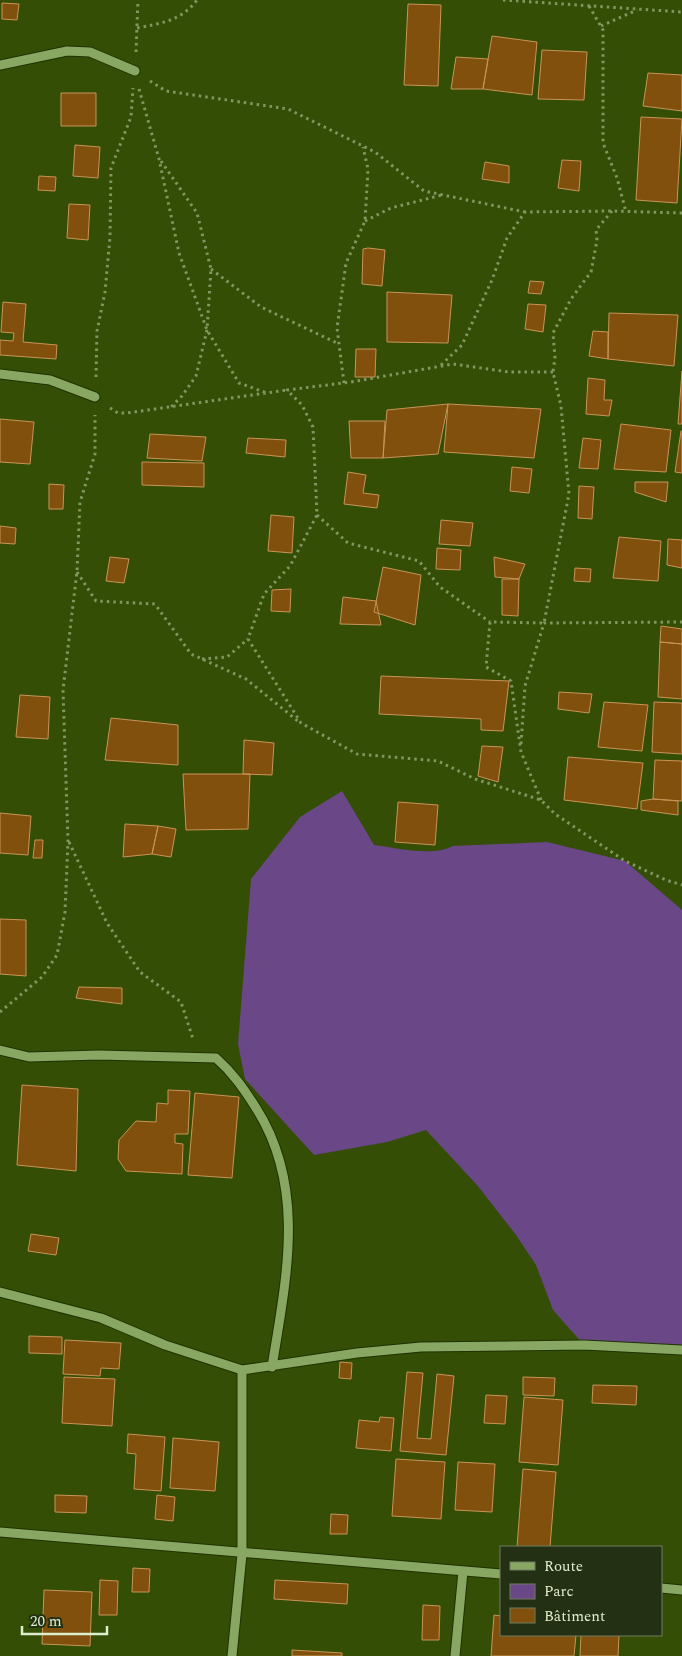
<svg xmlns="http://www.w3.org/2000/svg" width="682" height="1656" viewBox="0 0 682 1656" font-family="Spectral,serif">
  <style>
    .green { fill: #6a4786 }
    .building { fill: #80500c; stroke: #c89458 }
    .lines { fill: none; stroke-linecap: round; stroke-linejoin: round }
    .minor-casing { stroke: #1f3200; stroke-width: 11 }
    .path { stroke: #819760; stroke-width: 3; stroke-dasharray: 2.5 4; stroke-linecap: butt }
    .minor { stroke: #88a763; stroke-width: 9 }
  </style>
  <rect width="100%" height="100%" fill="#344e05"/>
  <path class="green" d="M342 791 374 845C398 848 431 857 453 846L547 842 625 861 682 910V1350L584 1345 553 1310 536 1265 516 1235 477 1185 426 1130 387 1142 314 1155 245 1079 238 1044 251 879 300 817Z"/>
  <path class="building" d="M2 3 19 4 17 20 2 19Z
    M408 4 441 5 438 86 404 85Z
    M492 36 537 42 532 95 483 89Z
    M542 50 587 52 584 100 538 99Z
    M456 57 488 59 483 89H451Z
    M648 73 682 75V111L643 106Z
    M61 93H96V126H61Z
    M641 117 682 119 677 203 636 200Z
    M75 145 100 147 98 178 73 176Z
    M562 160 581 161 579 191 558 188Z
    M485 162 509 166V183L482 179Z
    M39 176 56 177 55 191 38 190Z
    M69 204 90 205 88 240 67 238Z
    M368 248 385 250 382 286 362 284 363 249Z
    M530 281 544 282 541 294 528 293Z
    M387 292 452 295 448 343 387 342Z
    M3 302 26 304 23 342 57 345 56 359 0 355V340L13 341 14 333 1 332Z
    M528 304 546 305 543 332 525 329Z
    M609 313 678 315 674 366 608 359Z
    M593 331 608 332V359L589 356Z
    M356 349H376L375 377H355Z
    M682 371V424H678Z
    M588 378 605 380 604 400H612L609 416 586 414Z
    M448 404 541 409 534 458 444 452Z
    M448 404 438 454 383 458 387 410Z
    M0 419 34 422 30 464 0 462Z
    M349 421H385L383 458H351Z
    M621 424 671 430 666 472 614 469Z
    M681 431H682V473L675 472Z
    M150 434 206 437 202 461 147 458Z
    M248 438 286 440 285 457 246 453Z
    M583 438 601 440 598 469 579 468Z
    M142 462 204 463V487L142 485Z
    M512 467 532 469 529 493 510 491Z
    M348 472 366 475 363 493 379 495 377 508 344 504Z
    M635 482H668L666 502 635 492Z
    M49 484 64 485 63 509H49Z
    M579 486 594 487 592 519 578 518Z
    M271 515 294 517 292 553 268 551Z
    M441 520 473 523 470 546 439 544Z
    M0 526 16 528 15 544 0 543Z
    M619 537 661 541 658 581 613 578Z
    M668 539 682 540V568L667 565Z
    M437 548 461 550 460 570 436 569Z
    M110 557 129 559 124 583 106 581Z
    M494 557 525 564 519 579 495 577Z
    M383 567 421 575 415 625 374 612Z
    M575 568 591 569 590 582 574 581Z
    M502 579H519L518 616 502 615Z
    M291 589 290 612 271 611 272 590Z
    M343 597 376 601 381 625 340 624Z
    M661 626 682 629V644L660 642Z
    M660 642 682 644V699L658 697Z
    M381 676 509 681 503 731 481 730V719L379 714Z
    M559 692 592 694 589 713 558 709Z
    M20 695 50 697 48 739 16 737Z
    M604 702 648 705 642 751 598 747Z
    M654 702 682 703V754L652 752Z
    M111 718 178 725V765L105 760Z
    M244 740 274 743 272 775 243 774Z
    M482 746 503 747 498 782 478 776Z
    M568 757 643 763 637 809 564 800Z
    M655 760 682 761V801L653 799Z
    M183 774H250L248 829 186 830Z
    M653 799 678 801V815L641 810V801Z
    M398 802 438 805 435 845 395 842Z
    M0 813 31 816 28 855 0 853Z
    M125 824 158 826 152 854 123 857Z
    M158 826 176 829 171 857 152 854Z
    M35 840H43L42 858H33Z
    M0 919 26 920V976L0 974Z
    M79 987 122 988V1004L76 998Z
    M22 1085 78 1089 76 1171 17 1165Z
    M168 1090 190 1091 188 1134H175V1143L183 1144 182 1174 126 1171 118 1159 119 1140 136 1121 156 1122 157 1103 168 1104Z
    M195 1093 239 1097 232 1178 188 1175Z
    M31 1234 59 1238 56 1255 28 1251Z
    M29 1336 62 1337V1354L29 1353Z
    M65 1340 121 1343 119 1369 101 1368 100 1376 63 1374Z
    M340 1362 352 1363 351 1379 339 1378Z
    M407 1372 423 1373 417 1438 431 1439 437 1374 454 1376 446 1455 400 1451Z
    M64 1377 115 1379 112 1426 62 1423Z
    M523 1377 555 1378 554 1396 523 1395Z
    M593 1385 637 1386 636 1405 592 1403Z
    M486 1395 507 1396 505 1424 484 1423Z
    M524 1397 563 1400 558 1465 519 1462Z
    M380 1417 394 1418 391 1451 356 1448 359 1420 379 1422Z
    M128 1434 165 1437 161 1491 134 1489 136 1454 127 1453Z
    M173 1438 219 1442 215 1491 170 1488Z
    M396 1459 445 1462 441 1519 392 1516Z
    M458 1462 495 1464 492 1512 455 1510Z
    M523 1469 556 1472 550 1547H517Z
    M55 1495 87 1496 86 1513 55 1512Z
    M157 1495 175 1497 173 1521 155 1519Z
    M331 1514 348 1515 347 1534H330Z
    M133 1568 150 1569 149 1592H132Z
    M100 1580 118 1581 117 1615H99Z
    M275 1580 348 1584 347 1604 274 1599Z
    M44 1590 92 1592 90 1646 42 1644Z
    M423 1605 440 1606 439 1640H422Z
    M494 1615 501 1616V1635H576L574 1656H491Z
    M581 1635H619L618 1656H580Z
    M292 1650 342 1653V1656H292Z"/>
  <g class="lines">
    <g class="minor-casing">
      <path id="minor" d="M0 65 67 51 90 52 135 71
        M0 374 50 380 95 397
        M0 1050 29 1057 99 1055 216 1058C233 1073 244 1089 256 1108 307 1188 286 1279 272 1367
        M0 1292 101 1318 165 1345 242 1370 357 1353 421 1347 584 1345 682 1350
        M0 1532 501 1574
        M661 1588 682 1590
        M232 1656 242 1554V1370
        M455 1656 463 1571"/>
    </g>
    <path class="path" d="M503 0 682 12
      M589 6 603 30V143L617 178 626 212
      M601 26 637 10
      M137 28C162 23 181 21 197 0
      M136 52 138 0
      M150 81 166 91 288 109 375 152 424 191 525 212
      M139 89 159 159 179 253 207 330 239 383 267 393
      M161 161 197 213 211 269 207 330 196 376 182 396 170 408
      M365 221 391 208 442 195
      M211 269 261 307 339 344
      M441 365 462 345 492 280 507 238 525 212 612 211 682 213
      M553 372H509L453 364 351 382 287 390 302 405 313 427 317 515 290 566 264 594 248 639 301 723 357 754 438 761 475 779 541 800 555 814 625 861 666 880 682 885
      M96 377 97 331 105 292 110 237 111 168 131 117 133 88
      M344 383 337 328 346 263 365 221 368 169 363 147
      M110 408 118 413H127L287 390
      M317 515 348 543 419 561 440 587 490 622
      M77 572 96 601 155 604 191 654 246 679 299 722
      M202 659 227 657 248 639
      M521 744 525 686 544 623 682 622
      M541 800 521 752 511 681 486 667 490 622 544 623 569 494 561 406 553 372 555 358 553 333 571 299 591 272 597 240 596 230 612 211
      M69 842 107 923 140 972 181 1002 193 1039
      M0 1012 42 977 57 955 65 912 68 841 63 690 77 571 80 502 95 454V415"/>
    <use href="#minor" class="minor"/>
  </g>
  <rect x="500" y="1546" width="162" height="90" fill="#243014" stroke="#6e7c5e"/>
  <rect x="510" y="1562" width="25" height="8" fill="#88a763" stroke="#6e7c5e"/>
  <text x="544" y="1571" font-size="15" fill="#ddeecc">Route</text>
  <rect x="510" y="1584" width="25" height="15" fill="#6a4786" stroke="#6e7c5e"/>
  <text x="544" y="1596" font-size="15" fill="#ddeecc">Parc</text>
  <rect x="510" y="1608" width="25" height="15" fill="#80500c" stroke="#6e7c5e"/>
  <text x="544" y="1621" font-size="15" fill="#ddeecc">Bâtiment</text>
  <path d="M22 1626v8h85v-8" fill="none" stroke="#ddeecc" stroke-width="2.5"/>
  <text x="30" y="1626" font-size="15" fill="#ddeecc" stroke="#243014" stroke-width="4" paint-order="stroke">20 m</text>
</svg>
